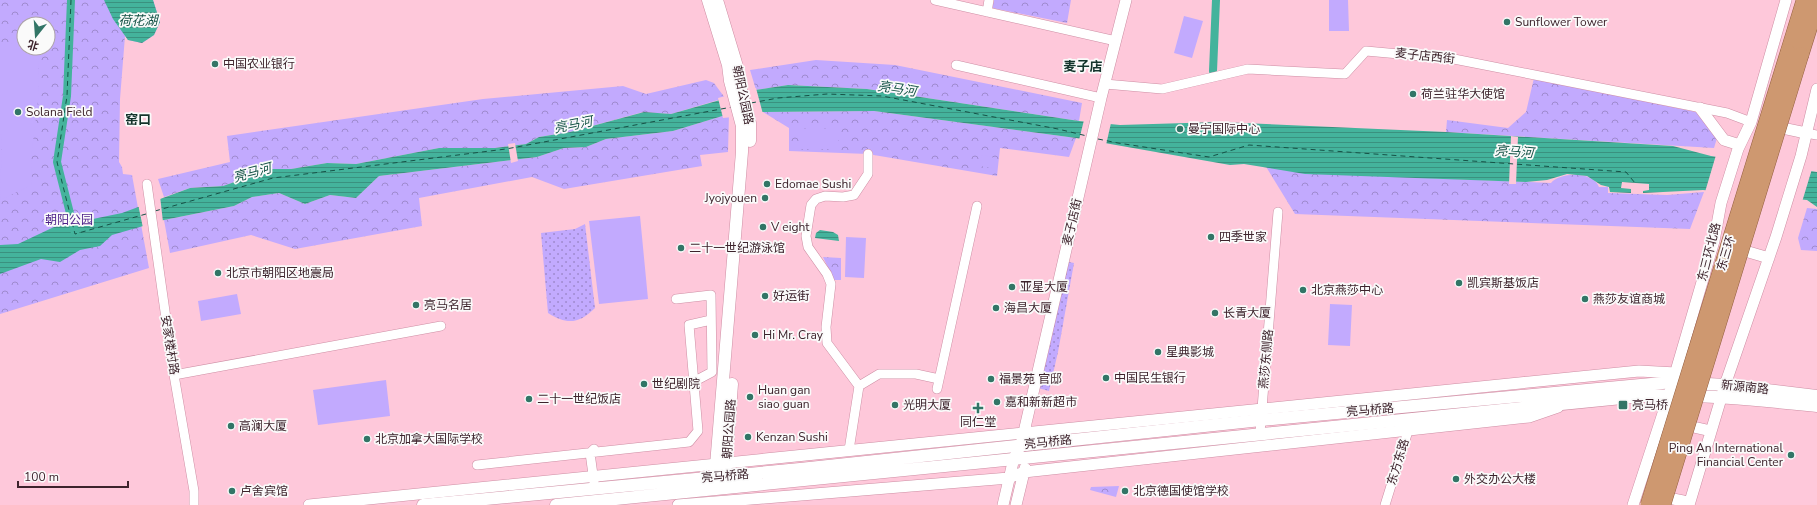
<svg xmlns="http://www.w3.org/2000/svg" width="1817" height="505" viewBox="0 0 1817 505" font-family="'Nunito Sans','Noto Sans SC',sans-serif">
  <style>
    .grass { fill: url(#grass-dots) }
    .park { fill: url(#park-crowns); fill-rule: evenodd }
    .pitch { fill: #c2aafe }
    .water { fill: url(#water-rules) }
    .pier { fill: #fec8da }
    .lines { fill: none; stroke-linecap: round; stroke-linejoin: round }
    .canal { stroke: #44b39c; stroke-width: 8 }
    .ferry { stroke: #155347; stroke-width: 1; stroke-dasharray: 5 4; stroke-linecap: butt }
    .minor-casing { stroke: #ce8ea4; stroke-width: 10 }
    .tertiary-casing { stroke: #ce8ea4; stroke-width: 12 }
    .secondary-casing { stroke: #ce8ea4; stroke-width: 13 }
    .trunk-casing { stroke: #935f41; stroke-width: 16 }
    .minor { stroke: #fff; stroke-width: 9 }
    .tertiary { stroke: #fff; stroke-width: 11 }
    .secondary { stroke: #fff; stroke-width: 12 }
    .trunk { stroke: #ce9870; stroke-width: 15 }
    .trunk-bridge-casing { stroke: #935f41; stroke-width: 16; stroke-linecap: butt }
    .trunk-bridge { stroke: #ce9870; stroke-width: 15 }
    .poi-dot { fill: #327566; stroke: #fafafa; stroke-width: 1.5 }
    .labels { text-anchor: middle; stroke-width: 3.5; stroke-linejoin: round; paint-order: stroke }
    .poi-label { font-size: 12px; fill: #3d232c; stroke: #fafafa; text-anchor: start }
    .street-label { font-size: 12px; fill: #3d232c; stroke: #fafafa }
    .park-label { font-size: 12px; fill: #4b1e88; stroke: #fafafa }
    .water-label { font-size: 13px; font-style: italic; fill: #155347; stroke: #fafafa }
    .neighbourhood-label { font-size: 13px; font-weight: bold; fill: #14342c; stroke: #fafafa }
  </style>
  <defs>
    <pattern id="grass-dots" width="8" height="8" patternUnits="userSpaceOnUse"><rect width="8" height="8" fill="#c2aafe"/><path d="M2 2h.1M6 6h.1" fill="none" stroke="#9f8ace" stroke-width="1.8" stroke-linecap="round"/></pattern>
    <pattern id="park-crowns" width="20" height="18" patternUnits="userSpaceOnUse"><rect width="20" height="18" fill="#c2aafe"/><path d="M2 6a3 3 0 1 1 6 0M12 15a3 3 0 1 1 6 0" fill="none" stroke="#9f8ace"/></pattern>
    <pattern id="water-rules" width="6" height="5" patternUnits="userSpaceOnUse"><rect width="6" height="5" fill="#44b39c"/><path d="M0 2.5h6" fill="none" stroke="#3a917f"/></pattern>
  </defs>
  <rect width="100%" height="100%" fill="#fec8da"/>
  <path class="grass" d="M585 224 595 308C579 324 567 325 548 313L541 233 575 229Z
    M1064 261 1074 263 1058 352 1049 391 1038 388Z"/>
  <path class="park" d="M0 0H153L160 22 154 35 142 43 128 40 125 36 120 99 119 162 122 167 123 174 132 175 149 268 0 314ZM24 24H48V48H24Z
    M994 0H1071L1067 23 992 8Z
    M816 60 895 65 1082 103 1079 121 867 89 788 85 756 90 750 70Z
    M1534 78 1696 112 1717 138 1714 148 1446 132 1447 120 1508 128 1526 112Z
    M706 80 714 83 725 98 671 114 643 112 570 132 539 137 526 144 495 148H439L356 164 327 163 291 169H272L223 186 190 188 164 197 158 179 230 162 227 136 483 99 623 86 646 94Z
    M874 111 1076 138 1069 157 1000 148 997 176 868 154 789 151V128L763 112Z
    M729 114 728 152 700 155 702 166 564 189 532 177 419 198 422 226 295 249 251 235 170 253 164 220 234 206 252 197 279 193 305 204 330 195 356 198 379 176 537 157 564 148 586 147 606 139 673 131Z
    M1265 165 1336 174 1551 183C1560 172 1593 171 1599 187H1608V193L1667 195 1704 192 1690 229 1295 214Z
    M1807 208 1817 209V251L1801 250 1798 238Z
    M823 257 841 258V280H834Z
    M1119 486 1116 497 1090 490 1091 487Z"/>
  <path class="pitch" d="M1329 0H1348L1349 31H1329Z
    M1184 16 1203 21 1192 58 1174 53Z
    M0 42 24 46V48H38L39 92 31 159 32 185 0 200 2 137 0 132Z
    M801 129H838V149H801Z
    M982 155 995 158 993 168 980 166Z
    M640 216 648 299 599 304 589 221Z
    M846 237 866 238 864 278 845 277Z
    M237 294 241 314 201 321 198 301Z
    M1330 304 1352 305 1350 346 1328 345Z
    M386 380 390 416 318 425 313 390Z"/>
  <path class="water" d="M104 0H153L160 22 154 35 142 43 128 40 113 19Z
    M788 85 867 89 1079 121 1120 125 1219 122 1446 132 1673 146 1711 156 1817 172V207L1807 200 1703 190 1643 193V191L1649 190V184L1622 182 1621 188 1631 189V193L1610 192 1609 187 1601 185 1587 176 1567 174 1547 180 1526 182 1305 174 1244 164 1230 165 1076 138 874 111 763 112 729 114 673 131 606 139 586 147 564 148 537 157 379 176 356 198 330 195 305 204 279 193 252 197 234 206 164 220 112 235 100 246 80 250 60 262 41 259 0 274V245L18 244 54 227 122 213 190 188 223 186 272 169H291L327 163 356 164 439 148H495L526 144 539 137 570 132 644 112 671 114 755 90Z
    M820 230 833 232 838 235 839 241 815 238 816 233Z"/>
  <path class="pier" d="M756 88 763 114 723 118 718 98Z
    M1084 120 1111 123 1106 145 1079 140Z
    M1511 136 1518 137 1516 184H1509Z
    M515 143 518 161 511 163 508 144Z
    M1716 155 1812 169 1802 202 1705 192Z
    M160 196 163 222 143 228 138 204Z"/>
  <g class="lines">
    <path class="canal" d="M71 0 67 96 57 162 75 233
      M1213 71 1216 0"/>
    <path class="ferry" d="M71 0 67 96 57 162 75 234 146 214
      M751 103 778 98 827 94 882 96 1058 129 1087 136
      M1098 139 1118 143 1209 157 1249 145 1626 172 1635 183
      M155 211 273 178 506 149 732 107"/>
    <g class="minor-casing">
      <path id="minor" d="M935 0 1116 41
        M987 12 989 0
        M956 65 1101 98
        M1105 84 1162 89 1248 69 1345 74 1366 51 1454 59 1727 113 1751 122
        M1806 133 1817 135
        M147 184 174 375 194 491V505
        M676 299 711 295 712 372 695 381
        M174 375 441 326
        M859 386 827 343 826 327 831 284 827 274 808 247 806 236 811 205 816 199 825 196 843 197 854 195 868 174V154
        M937 389 977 206
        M1260 433 1278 212
        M849 450 859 386 879 374H916L939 379
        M477 465 689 442 698 431 689 325 711 320
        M594 482 590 453 594 449
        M1385 505 1408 431 1407 424"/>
    </g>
    <g class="tertiary-casing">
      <path id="tertiary" d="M1700 108 1724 140 1740 145
        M1772 126 1806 133
        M1735 248 1769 258
        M1680 424 1711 431
        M1658 496 1683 501 1684 505
        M309 505 1639 371 1676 373 1695 377
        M678 505 1009 478 1024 472 1529 417 1558 407
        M1003 505 1014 458 1021 445 1101 98 1126 0
        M1016 505 1025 468
        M1633 505 1669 395 1714 241 1721 203 1738 149 1751 122 1786 0
        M1689 505 1725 385 1776 237 1801 156 1817 89"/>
    </g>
    <g class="secondary-casing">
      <path id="secondary" d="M708 0 728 65 730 81 742 126V152L715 477 719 483
        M717 0 736 63 740 86 750 123V141
        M723 483 725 476 732 384
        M423 505 800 469 1261 420 1673 382 1725 385 1817 396
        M556 505 1642 396C1701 394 1758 400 1817 406"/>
    </g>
    <g class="trunk-casing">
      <path id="trunk" d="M1788 52 1804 0
        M1801 55 1817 4"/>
    </g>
    <use href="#minor" class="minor"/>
    <use href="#tertiary" class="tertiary"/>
    <use href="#secondary" class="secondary"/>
    <use href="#trunk" class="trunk"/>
    <g class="trunk-bridge-casing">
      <path id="trunk-bridge" d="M1648 505 1788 52
        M1663 505 1801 55"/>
    </g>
    <use href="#trunk-bridge" class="trunk-bridge"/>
  </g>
  <g class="poi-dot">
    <circle cx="1507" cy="22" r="4"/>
    <circle cx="215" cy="64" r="4"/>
    <circle cx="1413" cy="94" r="4"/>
    <circle cx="18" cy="112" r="4"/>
    <circle cx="1180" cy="129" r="4"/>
    <circle cx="767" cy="184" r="4"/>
    <circle cx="765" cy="198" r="4"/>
    <circle cx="763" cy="227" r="4"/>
    <circle cx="1211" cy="237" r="4"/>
    <circle cx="681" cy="248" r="4"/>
    <circle cx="218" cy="273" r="4"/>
    <circle cx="1459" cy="283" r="4"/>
    <circle cx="1012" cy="287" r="4"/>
    <circle cx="1303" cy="290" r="4"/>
    <circle cx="765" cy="296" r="4"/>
    <circle cx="1585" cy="299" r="4"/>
    <circle cx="416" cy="305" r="4"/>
    <circle cx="996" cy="308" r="4"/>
    <circle cx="1215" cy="313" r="4"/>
    <circle cx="755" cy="335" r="4"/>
    <circle cx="1158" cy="352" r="4"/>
    <circle cx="1106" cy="378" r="4"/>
    <circle cx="991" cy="379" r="4"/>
    <circle cx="644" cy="384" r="4"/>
    <circle cx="750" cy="397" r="4"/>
    <circle cx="529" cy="399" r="4"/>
    <circle cx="997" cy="402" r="4"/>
    <circle cx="895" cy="405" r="4"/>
    <rect x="1618" y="400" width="10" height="10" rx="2"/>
    <path d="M976 402h4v4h4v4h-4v4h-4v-4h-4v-4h4z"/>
    <circle cx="231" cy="426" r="4"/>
    <circle cx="748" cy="437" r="4"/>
    <circle cx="367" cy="439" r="4"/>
    <circle cx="1791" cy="455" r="4"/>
    <circle cx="1456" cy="479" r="4"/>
    <circle cx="232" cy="491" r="4"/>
    <circle cx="1125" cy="491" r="4"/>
  </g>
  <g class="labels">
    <g class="poi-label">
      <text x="1515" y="26">Sunflower Tower</text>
      <text x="223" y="68">中国农业银行</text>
      <text x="1421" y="98">荷兰驻华大使馆</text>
      <text x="26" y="116">Solana Field</text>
      <text x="1188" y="133">曼宁国际中心</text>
      <text x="775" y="188">Edomae Sushi</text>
      <text x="757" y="202" text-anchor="end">Jyojyouen</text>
      <text x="771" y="231">V eight</text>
      <text x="1219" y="241">四季世家</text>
      <text x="689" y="252">二十一世纪游泳馆</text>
      <text x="226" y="277">北京市朝阳区地震局</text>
      <text x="1467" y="287">凯宾斯基饭店</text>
      <text x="1020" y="291">亚星大厦</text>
      <text x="1311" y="294">北京燕莎中心</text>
      <text x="773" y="300">好运街</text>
      <text x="1593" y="303">燕莎友谊商城</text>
      <text x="424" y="309">亮马名居</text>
      <text x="1004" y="312">海昌大厦</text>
      <text x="1223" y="317">长青大厦</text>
      <text x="763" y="339">Hi Mr. Cray</text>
      <text x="1166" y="356">星典影城</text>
      <text x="1114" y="382">中国民生银行</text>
      <text x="999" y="383">福景苑 官邸</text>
      <text x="652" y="388">世纪剧院</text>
      <text x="758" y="394">Huan gan<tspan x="758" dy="14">siao guan</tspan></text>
      <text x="537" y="403">二十一世纪饭店</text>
      <text x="1005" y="406">嘉和新新超市</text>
      <text x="903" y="409">光明大厦</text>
      <text x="1632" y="409">亮马桥</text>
      <text x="978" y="426" text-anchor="middle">同仁堂</text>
      <text x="239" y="430">高澜大厦</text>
      <text x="756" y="441">Kenzan Sushi</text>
      <text x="375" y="443">北京加拿大国际学校</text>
      <text x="1783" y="452" text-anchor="end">Ping An International<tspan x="1783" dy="14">Financial Center</tspan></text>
      <text x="1464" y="483">外交办公大楼</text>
      <text x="240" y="495">卢舍宾馆</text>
      <text x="1133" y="495">北京德国使馆学校</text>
    </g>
    <g class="street-label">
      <text transform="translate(1425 56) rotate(6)" y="4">麦子店西街</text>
      <text transform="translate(743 95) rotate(78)" y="4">朝阳公园路</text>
      <text transform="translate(1072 222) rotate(-77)" y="4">麦子店街</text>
      <text transform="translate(1709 252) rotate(-76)" y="4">东三环北路</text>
      <text transform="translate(1726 253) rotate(-73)" y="4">东三环</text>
      <text transform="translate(170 345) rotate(81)" y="4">安家楼村路</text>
      <text transform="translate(1266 359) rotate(-85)" y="4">燕莎东侧路</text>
      <text transform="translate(1745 387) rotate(6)" y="4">新源南路</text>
      <text transform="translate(1370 410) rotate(-5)" y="4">亮马桥路</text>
      <text transform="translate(729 429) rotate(-86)" y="4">朝阳公园路</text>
      <text transform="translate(1048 442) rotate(-6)" y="4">亮马桥路</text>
      <text transform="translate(1398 462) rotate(-73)" y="4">东方东路</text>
      <text transform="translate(725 476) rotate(-5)" y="4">亮马桥路</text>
    </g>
    <g class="park-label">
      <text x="69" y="224">朝阳公园</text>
    </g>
    <g class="water-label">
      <text x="138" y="25">荷花湖</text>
      <text transform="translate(897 88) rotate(9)" y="5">亮马河</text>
      <text transform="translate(573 124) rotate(-11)" y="5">亮马河</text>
      <text transform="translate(1514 151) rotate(4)" y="5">亮马河</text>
      <text transform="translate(252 172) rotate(-15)" y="5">亮马河</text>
    </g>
    <g class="neighbourhood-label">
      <text x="1083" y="71">麦子店</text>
      <text x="138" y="124">窑口</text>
    </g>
  </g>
  <g transform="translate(36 36) rotate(197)"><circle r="19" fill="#fafafa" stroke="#aea4a8"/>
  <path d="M0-3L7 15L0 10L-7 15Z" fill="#327566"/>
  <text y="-6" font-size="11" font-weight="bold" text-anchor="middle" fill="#3d232c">北</text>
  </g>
  <path d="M18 481v6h110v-6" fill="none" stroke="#3d232c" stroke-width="2"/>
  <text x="24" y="481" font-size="12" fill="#3d232c" stroke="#fafafa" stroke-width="3" paint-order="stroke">100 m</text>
</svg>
